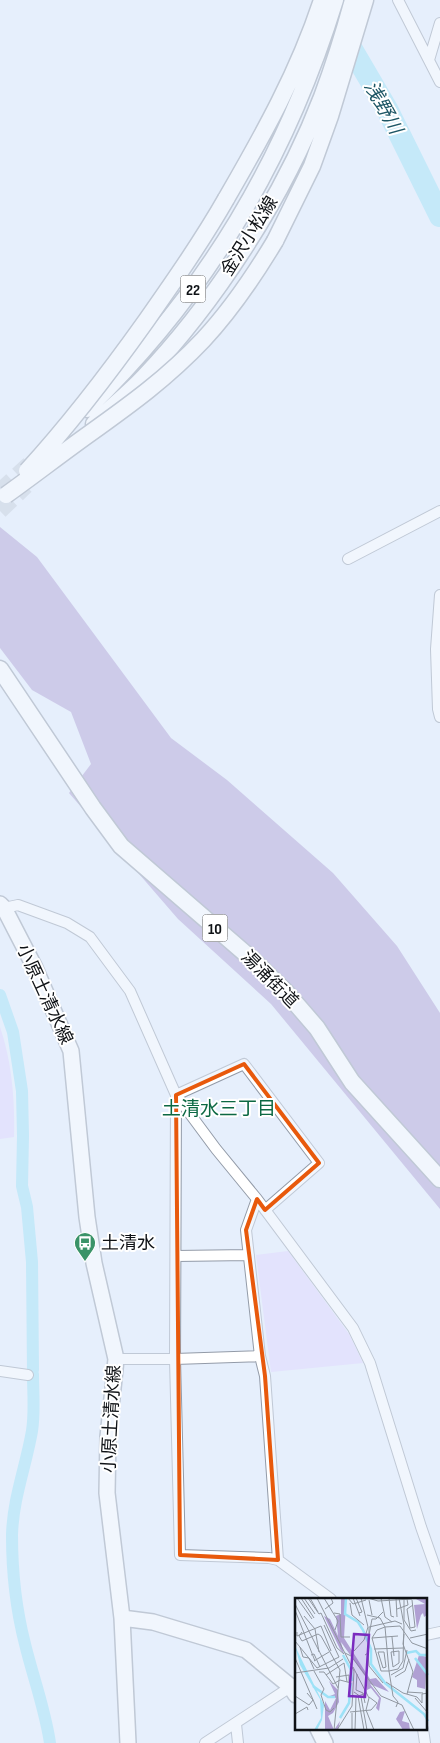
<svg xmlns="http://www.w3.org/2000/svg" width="440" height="1743" viewBox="0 0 440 1743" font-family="'Sofia Sans Condensed','Noto Sans JP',sans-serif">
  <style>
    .green { fill: #e1d4fe }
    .forest { fill: #b0a0d3 }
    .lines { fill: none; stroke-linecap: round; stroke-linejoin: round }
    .canal { stroke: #9de2f7; stroke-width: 12 }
    .river { stroke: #9de2f7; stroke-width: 22 }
    .primary-tunnel { stroke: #c6ceda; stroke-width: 16; stroke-dasharray: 16 8; stroke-linecap: butt }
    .street-casing { stroke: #939ba8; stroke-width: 12 }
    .secondary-casing { stroke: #939ba8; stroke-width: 18 }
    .primary-casing { stroke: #939ba8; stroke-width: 19 }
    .street { stroke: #fff; stroke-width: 10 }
    .secondary { stroke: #fff; stroke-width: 15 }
    .primary { stroke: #fff; stroke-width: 16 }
    .primary-bridge-casing { stroke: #939ba8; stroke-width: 19; stroke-linecap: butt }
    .primary-bridge { stroke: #fff; stroke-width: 16 }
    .marked { fill: none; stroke: #e8590c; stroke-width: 4; stroke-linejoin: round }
    .labels { text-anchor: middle; stroke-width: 4; stroke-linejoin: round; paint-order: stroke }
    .shield { fill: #fff; stroke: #57595c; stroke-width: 1 }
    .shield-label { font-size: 16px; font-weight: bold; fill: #0f1216 }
    .street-label { font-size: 18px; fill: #0f1216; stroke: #fff }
    .poi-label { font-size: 18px; fill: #0f1216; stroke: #fff; text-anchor: start }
    .water-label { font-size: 19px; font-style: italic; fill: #1d5665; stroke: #fff }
    .neighbourhood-label { font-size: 19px; fill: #0c6843; stroke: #fff }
    .inset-river { fill: none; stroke: #9de2f7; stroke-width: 2.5 }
    .inset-road { fill: none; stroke: #9097a0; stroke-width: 1 }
    .view { fill: #7b2cbf; fill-opacity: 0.15; stroke: #7b2cbf; stroke-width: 2.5 }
    .inset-edge { fill: none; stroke: #0f1216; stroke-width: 2.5 }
  </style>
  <rect width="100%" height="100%" fill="#e6effc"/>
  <path class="green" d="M0 1027C12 1062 15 1101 14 1137L0 1139Z
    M288 1251 349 1334 363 1363 271 1372 256 1255Z"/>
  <path class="forest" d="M0 527 37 557 171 738 227 780 333 873 397 946 440 1013V1209L271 1004 178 919 69 793 91 764 71 712 32 690 0 648Z"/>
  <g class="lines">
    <path class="canal" d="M0 995 13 1032 22 1091 23 1136 22 1186 27 1207 32 1262 33 1370
      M33 1374C33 1393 35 1412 32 1431 26 1466 13 1498 12 1535 12 1571 16 1609 25 1644 33 1677 45 1709 50 1743"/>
    <path class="river" d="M323 0 387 109 440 216"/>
    <path class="primary-tunnel" d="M0 491 29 464
      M0 511 26 486"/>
    <g class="street-casing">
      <path id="street" d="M398 0 440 82
        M429 60 440 23
        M348 559 440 511
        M440 595 436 649 438 709 440 717
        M4 908 18 905 67 923 90 937 130 991 176 1095 216 1149 257 1199 353 1328 370 1363 421 1527 440 1581
        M176 1095 175 1359 180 1555 269 1558 278 1560 331 1599
        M176 1095 244 1064 319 1163 265 1210
        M257 1199 246 1230 260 1356 265 1376 278 1560
        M176 1256 249 1255
        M116 1359H175L260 1356
        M0 1371 28 1375
        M426 1635 440 1632
        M236 1724 238 1743
        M423 1729 425 1743
        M205 1743 295 1684"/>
    </g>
    <g class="secondary-casing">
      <path id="secondary" d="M0 904 4 908 35 968 71 1051 87 1217 94 1263 116 1359 108 1437 107 1493 122 1618 128 1743
        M122 1618 153 1622 246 1650 290 1686 296 1695
        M318 1729 325 1743"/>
    </g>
    <g class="primary-casing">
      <path id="primary" d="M226 199C263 135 299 71 322 0
        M275 241 312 166 330 116 365 0
        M87 409C207 293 286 159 335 0
        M94 424C110 408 128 394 144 377 216 301 284 196 322 97 334 65 344 33 353 0
        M0 669 93 808 121 846 254 961 285 991 317 1028 352 1082 440 1179"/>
    </g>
    <use href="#street" class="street"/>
    <use href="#secondary" class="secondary"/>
    <use href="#primary" class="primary"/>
    <g class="primary-bridge-casing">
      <path id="primary-bridge" d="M27 471C70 424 109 373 146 321 174 281 202 241 226 199
        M6 495C34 475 61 454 89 434 131 404 167 378 203 340 231 310 254 276 275 241"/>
    </g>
    <use href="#primary-bridge" class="primary-bridge"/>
  </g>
  <path d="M0 0H440V1743H0ZM244 1064 319 1163 265 1210 257 1199 246 1230 265 1376 278 1560 180 1555 176 1095Z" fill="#e6effc" fill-opacity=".55" fill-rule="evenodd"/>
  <path class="marked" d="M244 1064 319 1163 265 1210 257 1199 246 1230 265 1376 278 1560 180 1555 176 1095Z"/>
  <defs>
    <g id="bus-pin" transform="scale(1.125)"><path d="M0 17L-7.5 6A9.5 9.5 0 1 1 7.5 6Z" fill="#3a9368" stroke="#fff"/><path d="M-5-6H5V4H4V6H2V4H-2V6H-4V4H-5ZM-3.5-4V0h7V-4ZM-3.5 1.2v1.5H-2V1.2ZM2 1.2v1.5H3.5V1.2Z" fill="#fff"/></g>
  </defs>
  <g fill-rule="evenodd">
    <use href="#bus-pin" x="85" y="1243"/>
  </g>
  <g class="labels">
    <g class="shield">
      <rect x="180.5" y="275.5" width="25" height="27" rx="4"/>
      <rect x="202.5" y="914.5" width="25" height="27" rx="4"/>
    </g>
    <g class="shield-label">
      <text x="193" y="295">22</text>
      <text x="215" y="934">10</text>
    </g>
    <g class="street-label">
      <text transform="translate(249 236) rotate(-58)" y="6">金沢小松線</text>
      <text transform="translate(270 979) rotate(45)" y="6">湯涌街道</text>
      <text transform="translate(45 994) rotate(65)" y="6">小原土清水線</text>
      <text transform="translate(111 1419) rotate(-87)" y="6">小原土清水線</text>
    </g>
    <g class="poi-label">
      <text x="101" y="1249">土清水</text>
    </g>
    <g class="water-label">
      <text transform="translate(384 107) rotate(61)" y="7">浅野川</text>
    </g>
    <g class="neighbourhood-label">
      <text x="219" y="1115">土清水三丁目</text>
    </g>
  </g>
  <g transform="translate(295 1598)">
    <rect width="132" height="132" fill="#e6effc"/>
    <path d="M46 0H51V5L49 40 75 81 81 80 94 94 75 86 86 100 84 113 81 110 84 100 76 90 72 92V81L46 44 49 56 45 51 29 18 35 21 43 38 41 18 46 16ZM132 0V17L129 19 128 15 126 17 122 31 119 7 130 6 121 1ZM124 57 132 59 130 91 122 89V82L117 79ZM34 83 43 92 44 104 38 115 33 118 39 132 45 123 43 132H30V103L35 112 41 100 35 98 40 96ZM110 113 107 123 114 125 115 132H108L101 121 105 114Z" fill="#b0a0d3"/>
    <path d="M0 48 29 107 27 122 22 132H19L26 120 25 101 5 67Z" fill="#9de2f7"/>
    <path class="inset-river" d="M51 0 50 16 63 24 68 32 76 51V66L90 85 129 116 133 123M111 55 121 53 125 57H133M48 57 56 72 57 83M120 60 133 77M18 88 33 99H40M45 120 54 105 56 85"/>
    <path class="inset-road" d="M2 0 17 21M6 0 19 20M9 0 20 16M13 0 24 16 26 15 42 50 49 56M15 0 23 14M22 0 59 73 57 108 42 132M29 0 43 23 40 32M53 0 58 6 71 2M58 0 65 18M61 0 67 14 64 15M73 0 83 3 117 1M86 0 90 19 97 24M94 0 96 18 99 19M101 0 102 19M109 0V22L116 33 121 32M74 2 77 17M55 5 57 17 69 27M0 6 43 90M30 11 38 5 36 0M102 11 113 7 112 1M0 12 20 63M39 15 45 16 46 39H55M72 17 85 20 90 29 105 28 117 45 133 51M9 18 20 31 24 54M90 29 94 73H86L77 40 82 32ZM115 30 120 29 117 2M115 30 112 11 118 7M2 34V38L26 28 36 53M7 34 4 38 7 43 23 36 26 38M109 36 108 46 118 74 112 96M74 37 77 21H81L88 14M26 38 45 72 39 132M74 39V29L100 23 107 26M97 39 99 58M77 40 103 38M115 40 133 36M0 43 22 70M5 49 8 59 14 60 19 71M79 51 108 50M59 53 69 42 73 29 66 0M104 53V65L98 69 96 54ZM83 54H89L91 69 88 70ZM50 55 56 58 86 98 107 107 119 132M16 57 19 56 25 69M70 57 73 55 74 68 88 85M0 60 22 111M19 63 34 54M58 69 74 100 71 112 79 132M22 70 44 59 29 27M19 73 29 91 26 97 31 112 35 114 39 110M24 74H29L38 86 45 82 56 85M0 75 34 70 48 61M62 76 61 92 68 95 70 105M31 77 49 65 52 84M96 77 108 70 112 52M41 79 54 77V84M100 79 110 73 114 61M91 84 108 95 122 99 127 105V96L133 95M59 94 66 99 72 132M112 94 128 95M0 98 14 107 18 102 12 95M63 98 69 132M120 100 133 115M101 109 103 104 98 98 94 73 103 71 108 63 109 27 104 0M55 114 76 112 82 105 74 99M57 115V131M0 116 12 109 13 112M60 132 61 99 71 95"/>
    <path class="view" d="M59 36 74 37 70 99 54 98Z"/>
    <rect width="132" height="132" class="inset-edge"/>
  </g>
</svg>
